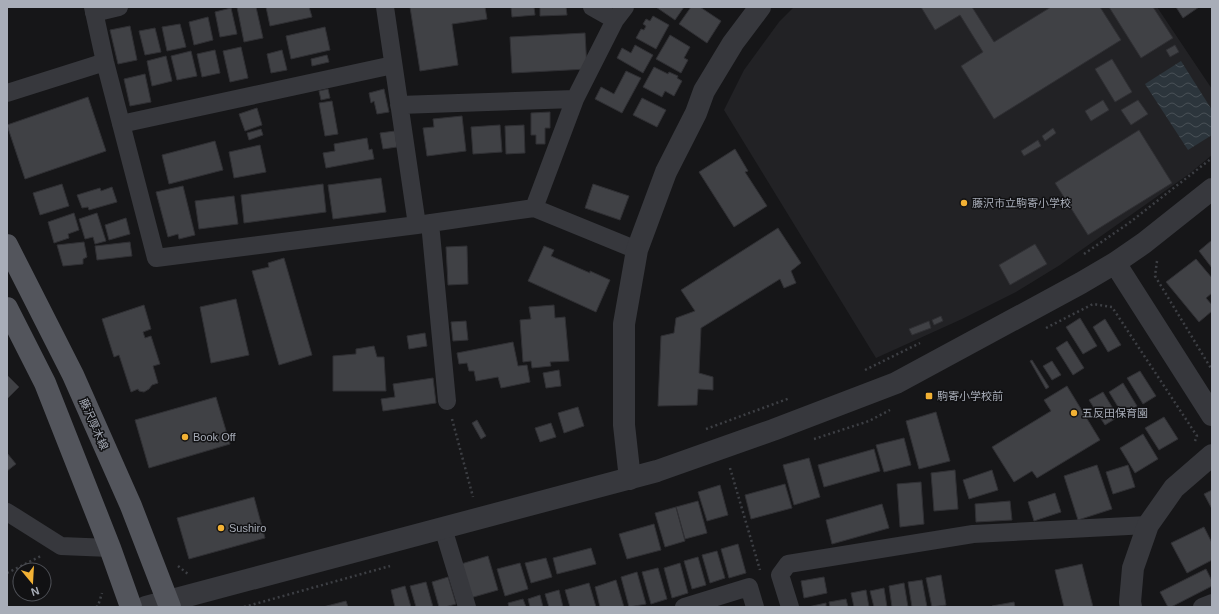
<svg xmlns="http://www.w3.org/2000/svg" width="1219" height="614" viewBox="0 0 1219 614" font-family="Helvetica,'Noto Sans JP',sans-serif">
  <style>
    .built { fill: #222225 }
    .water { fill: url(#water-waves) }
    .building { fill: #404145; stroke: #303034 }
    .lines { fill: none; stroke-linecap: round; stroke-linejoin: round }
    .path { stroke: #3d3f44; stroke-width: 2.5; stroke-dasharray: 2 3; stroke-linecap: butt }
    .minor { stroke: #37383d; stroke-width: 18 }
    .tertiary { stroke: #37383d; stroke-width: 22 }
    .primary { stroke: #53555c; stroke-width: 22 }
    .poi-dot { fill: #f2b134; stroke: #111113; stroke-width: 1.5 }
    .labels { text-anchor: middle; stroke-width: 3; stroke-linejoin: round; paint-order: stroke }
    .poi-label { font-size: 11px; fill: #a8adb8; stroke: #111113; text-anchor: start }
    .street-label { font-size: 11px; fill: #a8adb8; stroke: #111113 }
  </style>
  <defs>
    <pattern id="water-waves" width="16" height="10" patternUnits="userSpaceOnUse"><rect width="16" height="10" fill="#2c353c"/><path d="M0 5q4-4 8 0t8 0" fill="none" stroke="#485056"/></pattern>
  </defs>
  <rect width="100%" height="100%" fill="#161618"/>
  <path class="built" d="M794 7H1157L1212 89V155L1189 174 1060 265 1016 292 962 319 876 358 724 110 744 70 779 22Z"/>
  <path class="water" d="M1181 61 1212 110V135L1188 150 1145 84Z"/>
  <path class="building" d="M237 7H256L263 38 244 42Z
    M266 7H309L312 17 270 26Z
    M410 7H485L487 19 452 24 458 65 420 71Z
    M511 7H534L535 15 512 17Z
    M540 7H566L567 15 540 16Z
    M656 7H684L675 20Z
    M691 7H700L721 21 707 43 679 24Z
    M921 7H972L994 42 1051 7H1100L1121 40 994 119 961 66 983 52 960 15 935 30Z
    M1109 7H1153L1173 38 1141 58Z
    M1176 7H1199L1183 18Z
    M231 8 237 34 220 37 215 12Z
    M653 16 669 25 656 49 636 38 641 29 644 30 646 26 643 24 646 19 650 21Z
    M208 17 213 40 194 45 189 22Z
    M180 24 186 47 167 51 162 27Z
    M130 26 137 60 118 64 110 30Z
    M325 27 330 50 291 59 286 36Z
    M155 28 161 52 145 55 139 31Z
    M585 33 587 69 512 73 510 37Z
    M670 35 690 47 684 58 688 60 681 73 656 59Z
    M635 45 653 55 643 73 617 58 622 48 631 53Z
    M1175 45 1179 52 1170 57 1166 50Z
    M241 47 248 78 230 82 223 51Z
    M215 50 220 73 202 77 197 54Z
    M282 50 287 70 271 73 267 54Z
    M191 51 197 76 177 80 171 56Z
    M327 55 329 62 312 66 311 59Z
    M166 56 172 81 152 86 147 61Z
    M1112 59 1132 92 1115 102 1095 69Z
    M654 67 668 74 669 72 678 76 677 78 682 81 674 96 665 91 662 97 643 87Z
    M626 71 641 78 622 113 595 99 601 87 614 94Z
    M145 74 151 102 130 106 124 79Z
    M328 89 330 98 321 100 319 91Z
    M384 89 389 112 377 114 374 101 371 103 369 93Z
    M88 97 106 151 25 179 7 125Z
    M642 98 666 110 657 127 633 115Z
    M1103 100 1109 110 1091 121 1085 111Z
    M1138 100 1148 114 1131 125 1121 110Z
    M332 101 338 134 325 136 319 103Z
    M257 108 262 125 245 131 239 114Z
    M550 112V128H545V144H536V135H531V113Z
    M462 116 466 151 427 156 423 128 434 127 433 119Z
    M500 125 502 152 473 154 471 127Z
    M524 125 525 153 506 154 505 126Z
    M1053 128 1056 133 1045 141 1042 136Z
    M261 129 263 135 249 140 247 133Z
    M1139 130 1172 183 1088 235 1055 183Z
    M395 131 397 147 383 149 380 133Z
    M367 138 369 150 372 149 374 159 326 168 323 153 335 151 334 144Z
    M1038 140 1041 146 1024 156 1021 151Z
    M215 141 223 170 169 184 162 155Z
    M260 145 266 172 234 178 229 152Z
    M735 149 748 171 745 172 767 206 734 227 699 172Z
    M381 178 386 212 333 219 328 185Z
    M62 184 69 206 40 215 33 193Z
    M323 184 326 212 244 223 241 195Z
    M593 184 629 196 620 220 585 208Z
    M183 186 195 235 179 239 178 234 168 237 156 192Z
    M112 187 117 202 89 210 88 207 82 208 77 195 100 188 101 191Z
    M234 196 238 224 199 229 195 201Z
    M74 213 79 230 68 234 69 238 54 243 48 222Z
    M97 213 106 241 95 244 93 237 85 239 79 219Z
    M126 218 130 234 109 240 105 225Z
    M778 228 801 263 791 271 796 283 784 288 780 279 701 328 699 373 713 377V390L698 389 697 405 658 406 661 336 674 333 676 318 695 311 681 290Z
    M1212 240V268L1199 251Z
    M84 242 87 257 83 259V264L63 266 57 245Z
    M130 242 132 256 97 260 95 246Z
    M1035 244 1047 264 1010 285 999 265Z
    M467 246 468 284 448 285 446 247Z
    M544 246 554 250 551 256 590 273V271L610 280 596 312 528 281Z
    M284 258 312 355 279 365 252 271 269 267 268 263Z
    M1196 259 1212 278V293L1206 298 1212 305V311L1199 322 1166 282Z
    M236 299 249 355 211 363 200 307Z
    M144 305 151 329 143 332 145 338 151 336 160 364 153 366 158 383 152 385 149 389 144 392 139 391 138 389 131 392 119 355 114 357 102 319Z
    M554 305 555 318 565 317 569 361 550 362 551 366 532 368 531 361 523 362 520 320 531 319 529 307Z
    M941 316 943 321 934 325 932 320Z
    M1080 318 1097 346 1083 354 1066 327Z
    M1105 319 1121 345 1108 352 1093 327Z
    M466 321 468 340 453 341 451 322Z
    M929 321 931 328 912 335 909 329Z
    M425 333 427 346 409 349 407 336Z
    M1067 341 1084 368 1073 375 1056 348Z
    M513 342 518 366 527 365 530 382 501 388 498 377 476 381 474 371H469L467 363 459 364 457 353Z
    M374 346 377 357H384L386 391H333V356L356 354V349Z
    M1032 360 1049 387 1046 389 1030 361Z
    M1052 361 1061 375 1052 380 1043 366Z
    M559 370 561 386 546 388 543 373Z
    M1140 371 1156 396 1143 404 1127 378Z
    M7 375 19 387 7 399Z
    M433 378 436 403 383 411 381 399 395 397 393 384Z
    M1123 383 1137 406 1123 415 1109 392Z
    M1067 386 1100 440 1037 478 1032 471 1014 482 992 447 1051 411 1044 400Z
    M1103 392 1118 417 1105 425 1089 400Z
    M216 397 230 444 149 468 135 420Z
    M578 407 584 426 564 433 558 413Z
    M936 412 950 461 919 469 906 421Z
    M1164 417 1178 439 1159 450 1145 428Z
    M477 420 486 436 481 439 472 423Z
    M551 423 556 437 540 442 535 428Z
    M1143 434 1158 459 1135 473 1120 448Z
    M904 438 911 465 884 472 876 445Z
    M874 449 880 471 824 487 818 465Z
    M7 453 16 464 7 471Z
    M809 458 820 497 794 505 783 465Z
    M1097 465 1112 509 1078 520 1064 476Z
    M1128 465 1135 487 1113 494 1106 472Z
    M955 470 958 509 934 511 931 473Z
    M992 470 998 490 969 499 963 480Z
    M921 482 924 524 900 527 897 484Z
    M785 484 792 508 751 519 745 495Z
    M720 485 728 515 707 521 698 492Z
    M1212 490V509L1204 494Z
    M1055 493 1061 512 1034 521 1028 502Z
    M254 497 265 538 189 559 177 518Z
    M698 501 707 533 685 539 676 507Z
    M1010 501 1012 520 976 522 975 504Z
    M882 504 889 528 832 544 826 520Z
    M676 507 685 541 665 547 655 513Z
    M654 524 661 550 627 559 619 534Z
    M1204 527 1212 543V560L1187 573 1171 543Z
    M738 544 746 573 729 578 721 549Z
    M591 548 596 564 557 574 553 558Z
    M717 551 725 578 710 583 702 555Z
    M488 556 498 590 470 598 461 564Z
    M698 557 706 585 692 589 684 561Z
    M546 558 552 577 531 583 525 563Z
    M520 563 528 589 505 596 497 569Z
    M680 563 688 593 672 598 664 568Z
    M1082 564 1093 607H1064L1055 570Z
    M658 568 667 599 651 604 642 572Z
    M1206 569 1212 581V586L1171 607H1168L1160 592Z
    M637 572 646 604 629 607 621 577Z
    M941 575 946 605 932 607 926 578Z
    M448 577 456 604 445 607H439L432 582Z
    M824 577 827 593 804 598 801 581Z
    M616 580 624 607H600L595 587Z
    M922 580 927 607H912L908 582Z
    M426 582 433 607H416L410 586Z
    M589 583 596 607H570L565 590Z
    M904 583 908 607H892L889 586Z
    M405 586 411 607H395L391 590Z
    M884 588 887 607H874L870 591Z
    M559 590 563 607H549L545 594Z
    M866 590 869 607H854L851 593Z
    M540 595 543 607H530L528 599Z
    M523 599 526 607H509L508 603Z
    M846 599 848 607H830L829 602Z
    M346 601 348 607H323Z
    M1014 602 1015 607H992V606Z
    M826 603V607H808Z"/>
  <g class="lines">
    <path class="path" d="M1084 254 1129 223 1212 158
      M1157 261 1155 276 1212 370
      M1046 328 1093 304 1112 307 1197 436 1195 441
      M865 370 920 343
      M452 419 473 497
      M706 429 790 398
      M814 439 869 421 890 410
      M730 468 760 570
      M178 566 188 574
      M7 573 41 556
      M96 607 98 606 102 593
      M244 607 390 566"/>
    <path class="minor" d="M93 7 105 62 156 258 417 225 534 208 637 250
      M385 7 417 225
      M592 7 615 20
      M94 13 119 7
      M7 93 105 62
      M399 105 575 99
      M121 124 393 65
      M534 208 575 99 615 20 625 7
      M430 223 447 401
      M7 512 61 546 110 548
      M443 528 467 607
      M684 607 749 587 755 607
      M790 607 780 575 788 564 973 534 1148 525
      M1202 607 1212 603"/>
    <path class="tertiary" d="M1115 263 1212 415
      M630 479 624 425V324L637 250 666 172 696 113 704 91 733 43 760 7
      M146 607 657 471 773 430 896 383 1081 283 1115 263 1144 243 1212 189
      M1131 607 1130 602 1133 568 1148 525 1174 488 1212 455"/>
    <path class="primary" d="M7 245 73 375 131 506 170 607
      M7 308 45 383 110 548 131 607"/>
  </g>
  <g class="poi-dot">
    <circle cx="964" cy="203" r="4"/>
    <rect x="925" y="392" width="8" height="8" rx="2"/>
    <circle cx="1074" cy="413" r="4"/>
    <circle cx="185" cy="437" r="4"/>
    <circle cx="221" cy="528" r="4"/>
  </g>
  <g class="labels">
    <g class="poi-label">
      <text x="972" y="207">藤沢市立駒寄小学校</text>
      <text x="937" y="400">駒寄小学校前</text>
      <text x="1082" y="417">五反田保育園</text>
      <text x="193" y="441">Book Off</text>
      <text x="229" y="532">Sushiro</text>
    </g>
    <g class="street-label">
      <text transform="translate(94 424) rotate(66)" y="4">藤沢厚木線</text>
    </g>
  </g>
  <rect width="1219" height="614" fill="none" stroke="#a8adb8" stroke-width="16"/>
  <g transform="translate(32 582) rotate(162)"><circle r="19" fill="#111113" stroke="#4d4f55"/>
  <path d="M0-3L7 15L0 10L-7 15Z" fill="#f2b134"/>
  <text y="-6" font-size="11" font-weight="bold" text-anchor="middle" fill="#a8adb8">N</text>
  </g>
</svg>
